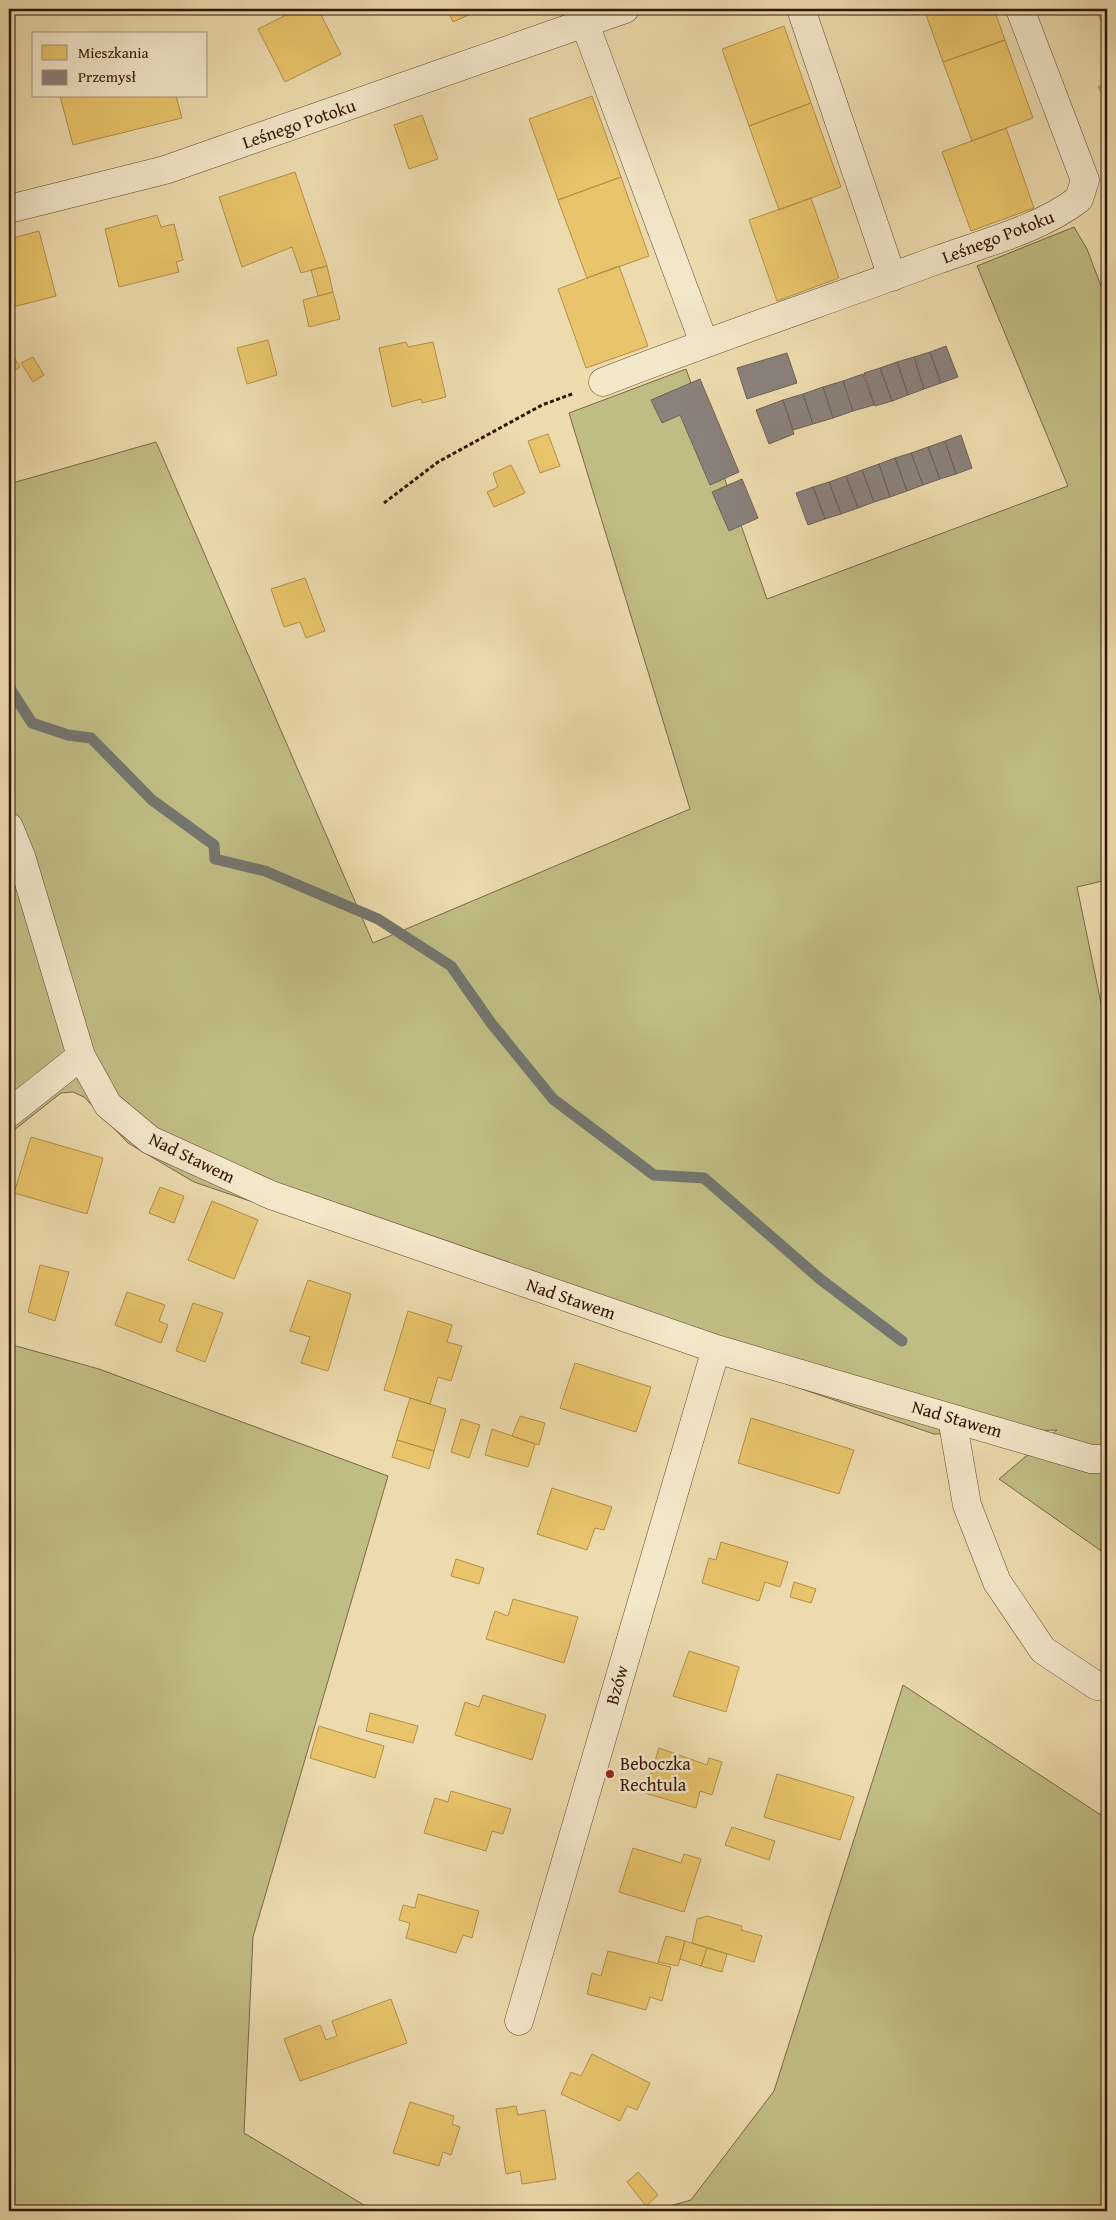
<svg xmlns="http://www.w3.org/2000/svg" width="1116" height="2220" viewBox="0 0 1116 2220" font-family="'Gentium Book Plus',serif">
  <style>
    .green { fill: #c0bd84; stroke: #7a6844 }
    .homes { fill: #e9c46a; stroke: #b28f4b }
    .industry { fill: #8a817c; stroke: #706058 }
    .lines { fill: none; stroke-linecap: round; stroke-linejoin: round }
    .stream { stroke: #74766f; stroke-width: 11 }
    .minor-casing { stroke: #62442e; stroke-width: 29 }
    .path { stroke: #331204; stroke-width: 3; stroke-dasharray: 4 2.5; stroke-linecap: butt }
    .minor { stroke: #f3e8ca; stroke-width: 28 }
    .poi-dot { fill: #8f2418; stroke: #f3e8ca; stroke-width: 2 }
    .labels { text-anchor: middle; stroke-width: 5; stroke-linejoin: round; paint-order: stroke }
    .street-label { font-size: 18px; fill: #331204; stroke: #f3e8ca }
    .poi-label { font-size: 18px; fill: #331204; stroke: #f3e8ca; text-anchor: start }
  </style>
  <rect width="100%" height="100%" fill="#eddbad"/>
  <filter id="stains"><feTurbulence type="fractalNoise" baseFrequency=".004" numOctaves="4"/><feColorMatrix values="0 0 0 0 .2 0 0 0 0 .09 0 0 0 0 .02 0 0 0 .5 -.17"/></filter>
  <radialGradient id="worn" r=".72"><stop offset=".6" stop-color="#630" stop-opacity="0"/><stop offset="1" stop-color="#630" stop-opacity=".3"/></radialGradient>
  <path class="green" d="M1074 227 1087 249 1107 302V880L1077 887 1107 1032V1555L999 1479 1057 1430 934 1434 194 1182 128 1143 84 1097 73 1092 61 1093 9 1134V484L156 442 373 943 690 809 569 413 686 369 767 599 1068 486 977 266Z
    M9 1344 99 1369 388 1476 253 1937 244 2133 374 2211H9Z
    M903 1685 1107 1819V2211H652L691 2200 774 2091Z"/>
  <path class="homes" d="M298 9H318L341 54 285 82 258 29Z
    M367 9H382L369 14Z
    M447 9H482L453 22Z
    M924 9H994L1005 40 943 62Z
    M1095 9H1107V29L1106 30Z
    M784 26 811 103 749 126 722 49Z
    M1005 40 1033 118 972 141 943 62Z
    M1107 82V104L1098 87Z
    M60 96H176L182 118 73 145Z
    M592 96 621 177 558 200 529 119Z
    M811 103 841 187 779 210 749 126Z
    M422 115 438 159 409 169 394 125Z
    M1006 128 1034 208 971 231 942 152Z
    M295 172 327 266 301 273 292 247 242 267 219 197Z
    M621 177 649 256 587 278 558 200Z
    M811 198 839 278 777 301 749 220Z
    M157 215 161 227 174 224 183 260 176 262 179 272 119 287 105 229Z
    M39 231 56 296 9 308V239Z
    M327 266 333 292 318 296 311 270Z
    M619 266 648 346 586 368 558 289Z
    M333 292 340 319 309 327 303 300Z
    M268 340 277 375 247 384 237 348Z
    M406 342 408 347 433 342 446 397 422 403 421 399 392 407 379 348Z
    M9 349 20 367 9 374Z
    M33 357 44 375 33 382 21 363Z
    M548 434 560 466 540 473 528 441Z
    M511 465 525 493 494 507 487 492 498 487 493 473Z
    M305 578 325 631 306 638 300 622 284 627 271 589Z
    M31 1137 103 1158 87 1214 14 1193Z
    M160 1187 184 1196 174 1223 149 1213Z
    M212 1201 258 1220 234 1279 188 1260Z
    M40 1265 69 1272 55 1321 28 1312Z
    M308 1280 351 1294 328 1371 301 1363 310 1337 290 1331Z
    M127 1292 165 1305 159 1321 168 1325 161 1343 115 1325Z
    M193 1303 223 1313 205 1362 176 1351Z
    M408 1311 452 1325 447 1342 462 1346 451 1381 438 1377 430 1404 384 1390Z
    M575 1363 651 1387 636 1432 560 1408Z
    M410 1398 446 1409 434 1451 397 1440Z
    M520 1416 545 1423 539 1445 512 1436Z
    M751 1418 854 1450 839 1494 738 1463Z
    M461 1419 480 1425 469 1458 451 1452Z
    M492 1429 535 1444 528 1467 485 1455Z
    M397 1440 434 1451 429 1469 392 1457Z
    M552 1488 612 1507 604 1530 595 1528 587 1550 537 1534Z
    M721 1542 788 1562 780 1587 765 1582 759 1601 702 1583 709 1558 716 1560Z
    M456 1559 484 1568 479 1584 451 1576Z
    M794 1582 816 1589 811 1603 790 1597Z
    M513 1599 578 1617 564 1663 486 1639 495 1611 508 1616Z
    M689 1651 739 1667 726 1712 673 1696Z
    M483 1695 546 1715 532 1760 455 1735 465 1702 479 1707Z
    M370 1713 418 1726 413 1743 366 1731Z
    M319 1726 384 1746 375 1778 310 1758Z
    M659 1748 707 1765 709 1758 722 1762 712 1795 700 1791 696 1808 645 1793Z
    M777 1774 854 1797 840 1840 764 1817Z
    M451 1791 511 1809 503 1834 492 1831 486 1851 424 1833 435 1798 448 1802Z
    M732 1827 775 1841 769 1860 725 1845Z
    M633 1848 681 1863 684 1854 701 1859 684 1912 619 1892Z
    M418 1894 479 1911 472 1938 463 1935 456 1953 406 1938 410 1923 399 1920 403 1905 415 1908Z
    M707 1916 742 1926 741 1930 762 1936 754 1962 692 1943 697 1919Z
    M666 1936 685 1941 678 1966 658 1962Z
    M685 1941 707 1948 701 1966 680 1959Z
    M707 1948 727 1954 722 1972 701 1966Z
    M608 1951 671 1967 662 2001 650 1997 646 2010 587 1994 592 1973 601 1976Z
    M391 1999 407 2043 300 2081 284 2039 320 2025 326 2040 337 2036 332 2021Z
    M592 2054 650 2083 637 2110 627 2106 620 2121 561 2094 571 2072 581 2076Z
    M410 2102 454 2116 452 2124 460 2127 451 2155 443 2152 439 2166 393 2153Z
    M516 2106 518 2115 545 2110 556 2179 522 2184 520 2171 506 2174 496 2109Z
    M638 2172 658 2195 646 2206 627 2182Z"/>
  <path class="industry" d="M946 346 958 377 941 383 930 352Z
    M930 352 941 383 924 389 914 357Z
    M787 353 797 383 747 399 737 368Z
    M914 357 924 389 908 395 897 362Z
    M897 362 908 395 892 401 880 368Z
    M880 368 892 401 875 406 864 373Z
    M863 374 874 405 853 411 843 381Z
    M700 379 739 472 710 485 680 415 662 423 651 400Z
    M843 381 853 411 833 418 823 387Z
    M823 387 833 418 813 424 803 394Z
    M803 394 813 424 793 430 783 400Z
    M783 400 794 434 769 444 756 410Z
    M961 435 972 468 956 474 945 441Z
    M945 441 956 474 940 479 928 447Z
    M928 447 940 479 923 485 911 453Z
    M911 453 923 485 907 491 895 458Z
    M895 458 907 491 890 497 879 464Z
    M879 464 890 497 874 502 862 470Z
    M862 470 874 502 858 508 846 476Z
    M846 476 858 508 841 514 829 482Z
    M742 479 758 518 729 531 712 492Z
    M829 482 841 514 825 519 813 487Z
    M813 487 825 519 808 525 796 493Z"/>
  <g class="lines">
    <path class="stream" d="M9 687 32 723 68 735 91 738 152 800 214 845 215 859 265 871 378 919 451 966 491 1023 553 1099 654 1175 704 1178 820 1279 902 1341"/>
    <g class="minor-casing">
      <path id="minor" d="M801 9 892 277
        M585 24 704 343
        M9 209 165 170 625 9
        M603 382C714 339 826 301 937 260 984 243 1040 229 1079 199L1085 180 1020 9
        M9 827 21 856 81 1056 108 1105 150 1140 271 1195 716 1349 1091 1459H1107
        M9 1113 81 1056
        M952 1418 967 1505 997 1582 1043 1650 1097 1686
        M519 2021 716 1349"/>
    </g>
    <path class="path" d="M384 503 438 462 542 405 572 394"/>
    <use href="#minor" class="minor"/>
  </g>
  <circle class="poi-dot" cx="610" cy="1774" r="5"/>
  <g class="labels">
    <g class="street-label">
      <text transform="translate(299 124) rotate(-19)" y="6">Leśnego Potoku</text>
      <text transform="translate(998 237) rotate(-21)" y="6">Leśnego Potoku</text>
      <text transform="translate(192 1158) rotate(26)" y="6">Nad Stawem</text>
      <text transform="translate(571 1299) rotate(19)" y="6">Nad Stawem</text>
      <text transform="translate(957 1419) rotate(16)" y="6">Nad Stawem</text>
      <text transform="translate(617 1685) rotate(-74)" y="6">Bzów</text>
    </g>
    <g class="poi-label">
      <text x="620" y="1770">Beboczka<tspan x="620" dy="21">Rechtula</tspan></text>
    </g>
  </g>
  <rect width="1116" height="2220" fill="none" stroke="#eddbad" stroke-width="30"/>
  <rect x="10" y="10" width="1096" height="2200" fill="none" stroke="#331204" stroke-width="2.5"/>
  <rect x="15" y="15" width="1086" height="2190" fill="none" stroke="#331204"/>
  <rect x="32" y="32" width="175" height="65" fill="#f3e8ca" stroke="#a6927b"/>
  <rect x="42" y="45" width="25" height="15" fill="#e9c46a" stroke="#a6927b"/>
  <text x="78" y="58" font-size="15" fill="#331204">Mieszkania</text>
  <rect x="42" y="70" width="25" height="15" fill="#8a817c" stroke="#a6927b"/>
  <text x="78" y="82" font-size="15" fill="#331204">Przemysł</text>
  <rect width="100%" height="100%" filter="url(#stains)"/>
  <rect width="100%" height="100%" fill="url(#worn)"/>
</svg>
